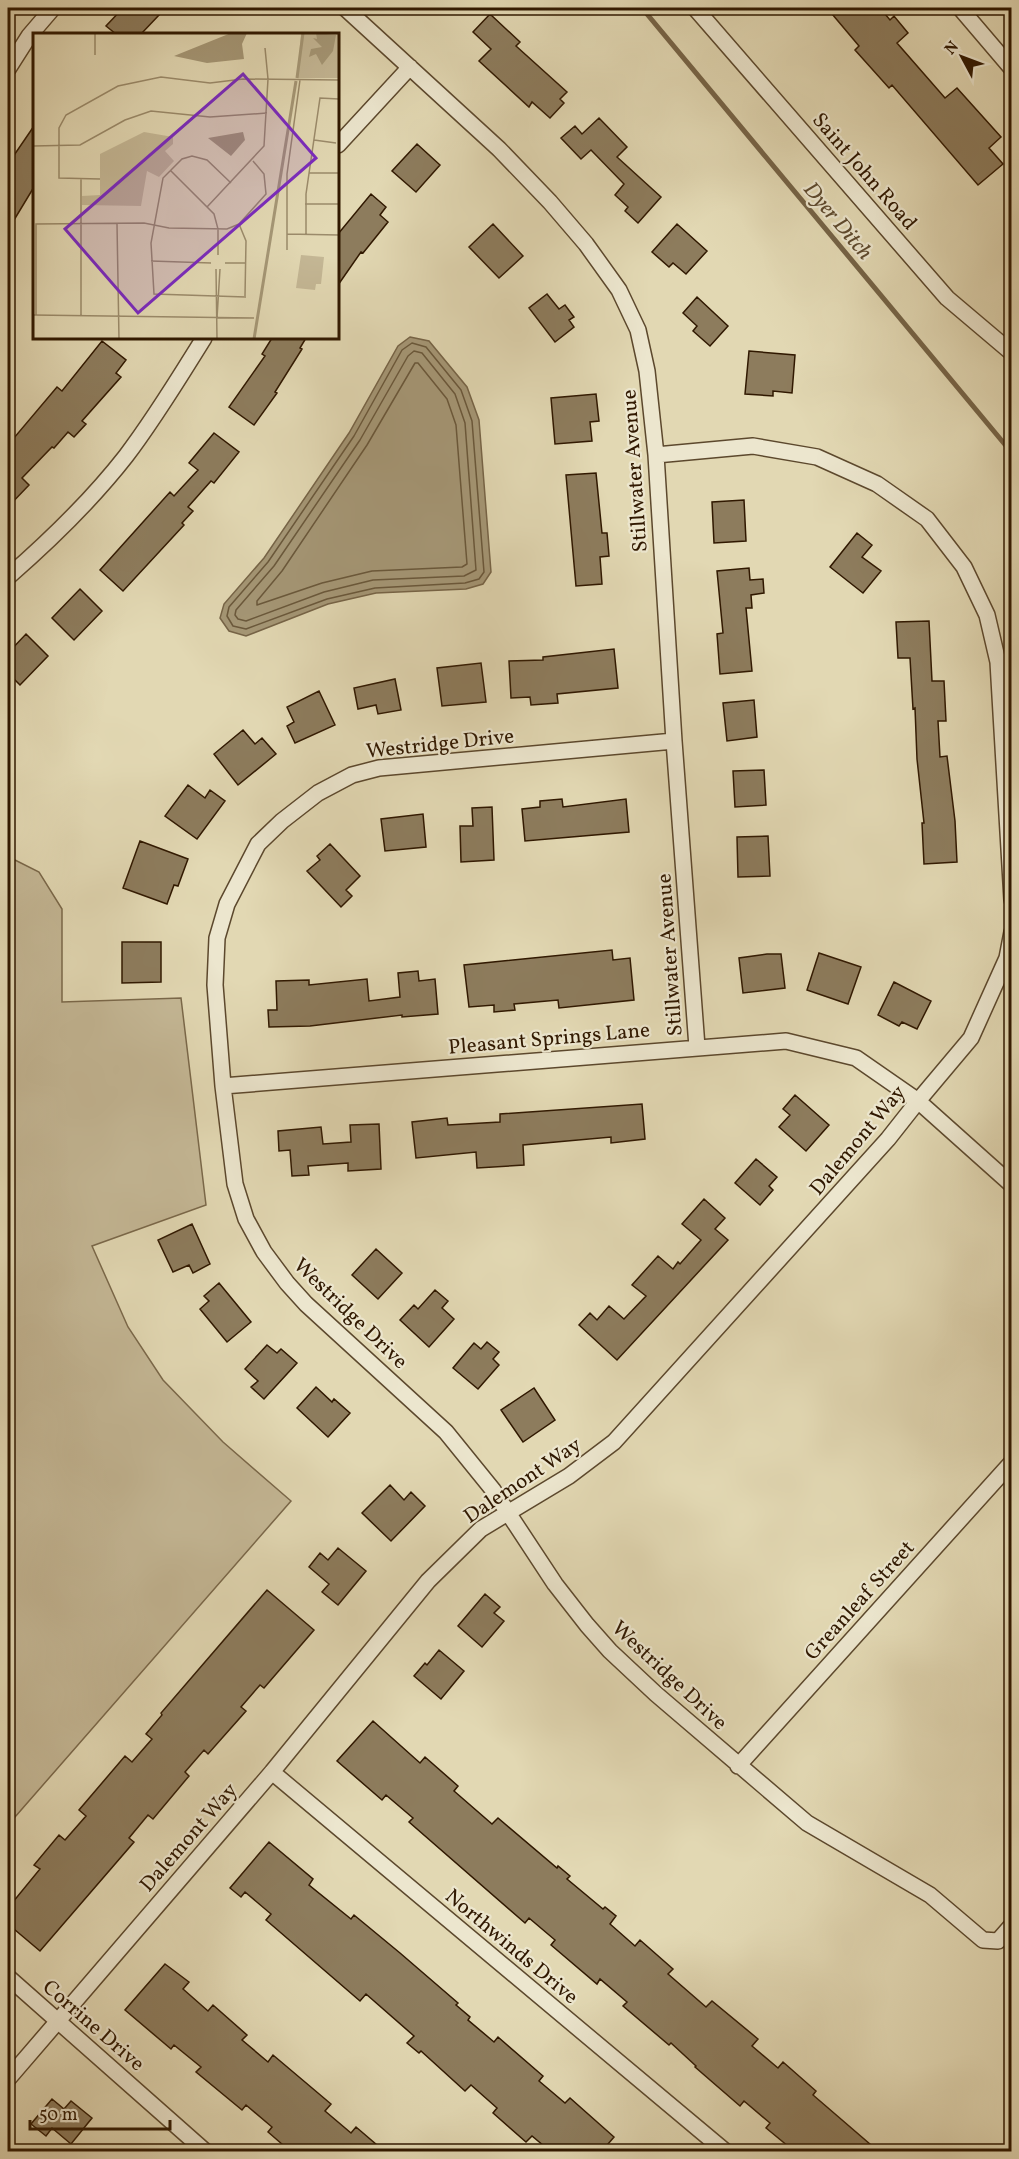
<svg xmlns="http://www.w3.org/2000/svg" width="1019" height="2159" viewBox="0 0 1019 2159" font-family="Vollkorn,serif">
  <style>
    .green { fill: #c4b795; stroke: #7a684a; stroke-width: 1.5 }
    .water { fill: #a59776; stroke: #766447; stroke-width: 1.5 }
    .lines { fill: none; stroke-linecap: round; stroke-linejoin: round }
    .shore { stroke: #6a583b; stroke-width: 1.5 }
    .stream { stroke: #766447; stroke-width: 5 }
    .building { fill: #8d7c5d; stroke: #301800; stroke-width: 1.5 }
    .street-casing { stroke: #5c482d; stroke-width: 18 }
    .street { stroke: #ece6ce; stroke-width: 15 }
    .labels { text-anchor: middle; stroke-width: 4.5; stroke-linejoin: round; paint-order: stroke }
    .street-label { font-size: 21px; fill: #301800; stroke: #ece6ce }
    .water-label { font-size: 22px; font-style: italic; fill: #5f4b2f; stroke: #ece6ce }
    .inset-river { fill: none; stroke: #a59776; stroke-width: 3 }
    .inset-road { fill: none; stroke: #9b8b6b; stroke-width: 1.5 }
    .view { fill: #7b2cbf; fill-opacity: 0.15; stroke: #7b2cbf; stroke-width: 3 }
    .inset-edge { fill: none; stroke: #301800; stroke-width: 3 }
  </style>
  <rect width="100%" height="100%" fill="#e2d8b3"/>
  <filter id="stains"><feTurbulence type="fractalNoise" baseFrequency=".00333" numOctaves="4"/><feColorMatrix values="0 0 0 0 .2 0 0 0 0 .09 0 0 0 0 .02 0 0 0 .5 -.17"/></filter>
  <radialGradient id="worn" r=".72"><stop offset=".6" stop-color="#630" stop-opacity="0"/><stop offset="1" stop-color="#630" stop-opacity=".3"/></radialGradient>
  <path class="green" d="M11 858 39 872 62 909V1002L181 998 206 1205 92 1246 128 1327 163 1380 223 1442 291 1501 8 1825V860Z"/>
  <path class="water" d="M410 337 429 341 467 387 479 420 491 572 483 584 466 589 376 593 328 604 246 636 229 631 220 618 224 604 264 558 349 433 398 346Z"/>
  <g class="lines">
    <path class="shore" d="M412 343 426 347 461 390 472 421 484 572 479 579 465 583 375 588 327 599 246 629 233 626 227 616 229 607 268 562 354 436 402 350Z
      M414 351 422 353 455 394 465 423 476 570 464 576 373 580 324 592 246 621 238 619 235 615 236 610 274 566 360 440 408 356Z
      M415 363H418L447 399 456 425 467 564 462 567 372 571 322 583 257 605V601L282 571 367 445Z"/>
    <path class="stream" d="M642 8 1012 453"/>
  </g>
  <path class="building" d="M123 8H151L159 15 141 34H116L106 26Z
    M827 8H880L890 20 894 16 908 33 897 43 945 98 957 88 1001 137 989 148 1003 164 978 185 892 85 889 88 855 50 859 46Z
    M490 14 520 42 516 46 567 92 560 99 564 103 550 118 532 102 529 107 479 61 491 49 473 32Z
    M599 118 627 147 617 157 661 197 638 223 625 211 628 207 615 195 624 184 591 150 581 159 561 138 575 126 582 134Z
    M34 126V187L8 230V164Z
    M417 144 440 165 416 192 392 171Z
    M371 194 386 207 380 215 388 222 363 253 361 252 338 285V234Z
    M493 224 523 256 499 278 469 247Z
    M677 224 707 251 686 274 673 263 669 267 652 252Z
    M547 294 559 309 565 305 574 317 569 320 574 327 555 342 529 308Z
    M697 297 728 326 710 346 693 331 697 326 683 313Z
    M272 338H306L300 348 302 349 275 392 277 393 254 425 229 407 265 356 262 354Z
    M102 341 126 360 116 373 121 377 82 421 86 424 74 437 68 432 54 448 52 447 22 478 29 485 8 507V432L14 438 57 387 62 391Z
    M749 351 795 355 792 393 773 391V396L745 394Z
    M596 394 599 421 590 422 592 441 555 444 551 398Z
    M214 433 239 452 214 483 211 481 188 507 193 511 182 523 184 525 123 591 100 570 170 492 174 496 198 470 189 463Z
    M596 473 602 533H607L609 556 600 557 602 584 576 586 566 475Z
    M744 500 746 541 714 543 712 502Z
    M857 533 872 545 862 557 881 571 863 593 830 567Z
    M749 568 750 580 763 579 764 593 751 595 752 608H746L752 671 720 674 717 634 723 633 717 571Z
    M80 589 102 611 74 640 52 618Z
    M929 621 932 681H944L946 721H938L940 757 947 756 955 821 957 862 924 864 922 823H924L917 759 915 708 913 709 910 658H898L896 622Z
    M26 634 48 656 20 685 8 673V653Z
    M614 649 618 688 557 694 558 703 531 705 530 697 511 698 509 661 543 660V657Z
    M481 663 486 702 442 706 437 668Z
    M395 679 401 710 378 714 376 705 358 709 354 688Z
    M319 691 335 725 295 743 287 726 294 722 287 707Z
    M754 700 757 737 727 741 723 703Z
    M243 730 255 744 262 738 276 754 238 785 214 754Z
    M764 770 766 805 735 807 733 771Z
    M188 785 205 798 210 790 225 801 197 839 165 816Z
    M562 799 563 807 626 799 629 832 525 841 522 809 540 807V801Z
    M492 807 494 860 461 862 460 826H473L472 808Z
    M423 814 426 847 385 851 381 819Z
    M768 836 770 876 738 877 737 837Z
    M140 841 188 859 178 886 174 885 167 904 123 888Z
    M330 844 360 876 346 890 352 896 341 907 307 871 320 860 317 856Z
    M122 942H161V982L122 983Z
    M612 950 613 960 630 958 634 1000 559 1008 558 1000 514 1004 515 1010 494 1012V1005L469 1007 464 965Z
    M819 953 861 967 848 1004 807 990Z
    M767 954H781L785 988 743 993 739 958Z
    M418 971 419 981 435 979 438 1014 402 1017V1015L310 1026 269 1027 268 1010H277L276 981 309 980V985L367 979 369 1001 400 997 398 973Z
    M894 982 931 1001 917 1029 902 1022 899 1026 878 1015Z
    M795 1095 829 1125 806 1151 779 1127 790 1115 783 1109Z
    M642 1104 645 1139 611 1143V1137L523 1145 524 1165 477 1168 476 1152 416 1158 412 1122 447 1118 448 1125 500 1122V1114Z
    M379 1124 381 1169 348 1171V1163L308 1166 309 1175 292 1176 290 1150 279 1151 278 1131 321 1127 323 1144 351 1142 350 1125Z
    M756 1159 777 1177 769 1186 773 1190 760 1205 735 1183Z
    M704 1199 725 1218 715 1229 728 1240 617 1360 579 1325 590 1313 597 1320 609 1306 624 1319 646 1296 632 1285 658 1256 673 1269 678 1262 680 1264 701 1240 682 1224Z
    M192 1224 210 1264 193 1273 189 1265 173 1272 158 1240Z
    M376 1249 402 1273 378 1299 352 1275Z
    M219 1283 251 1322 227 1342 200 1309 209 1301 204 1296Z
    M435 1290 448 1301 442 1308 454 1319 429 1347 400 1320 414 1305 418 1309Z
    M487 1342 499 1352 493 1359 499 1365 478 1389 453 1368 474 1343 481 1349Z
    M267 1345 277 1353 281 1349 297 1363 264 1399 251 1387 258 1381 245 1369Z
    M316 1387 332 1402 334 1399 350 1413 328 1437 297 1408Z
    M534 1388 555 1420 523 1442 501 1410Z
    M390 1485 404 1500 411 1492 425 1506 391 1541 362 1513Z
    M338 1548 366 1571 338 1605 322 1592 329 1584 309 1567 320 1553 328 1560Z
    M267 1590 314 1630 264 1688 260 1685 241 1707 246 1711 208 1754 204 1750 185 1772 189 1776 153 1819 148 1815 129 1838 134 1842 40 1951 8 1924V1908L40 1869 34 1865 59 1835 65 1840 86 1816 79 1810 125 1756 132 1762 152 1739 146 1734 162 1715 161 1713Z
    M485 1594 500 1607 494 1613 504 1621 482 1647 458 1626Z
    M439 1650 464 1671 441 1699 414 1676 425 1663 427 1665Z
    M373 1721 420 1763 425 1757 458 1786 454 1791 492 1824 498 1818 557 1868 558 1866 570 1876 567 1879 603 1909 605 1907 616 1916 610 1924 635 1946 640 1940 673 1969 668 1974 706 2007 712 2001 758 2039 752 2046 778 2068 783 2062 816 2091 813 2095 878 2151H794L766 2128 770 2123 744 2101 740 2106 695 2067 696 2066 671 2043 669 2045 623 2006 627 2002 600 1979 597 1984 551 1945 555 1940 529 1918 525 1923 409 1822 413 1818 386 1795 382 1800 337 1761Z
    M269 1842 313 1879 309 1885 351 1919 354 1915 400 1953 458 2003 456 2005 470 2017 468 2020 494 2042 498 2037 543 2076 539 2081 565 2103 570 2098 614 2137 602 2151H550L532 2136 526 2142 493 2113 497 2108 471 2085 465 2091 421 2051 419 2053 407 2043 414 2036 366 1994 360 2001 266 1920 271 1914 245 1892 241 1897 230 1888Z
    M165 1964 189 1982 183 1989 208 2011 213 2005 247 2035 242 2040 268 2062 273 2055 331 2104 325 2111 351 2133 356 2127 384 2151H290L268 2132 272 2127 246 2105 242 2110 196 2072 201 2067 174 2045 171 2049 125 2010Z
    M52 2099 64 2109 71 2101 92 2118 71 2144 52 2128 46 2136 31 2124Z"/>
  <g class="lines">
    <g class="street-casing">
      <path id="street" d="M345 8 499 149 550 202 586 244 619 290 638 330 647 371 656 455 674 741 697 1047
        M695 8 947 298 1012 353
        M960 8 1012 69
        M8 69 29 36 53 8
        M338 145 410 67
        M656 455 753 446 817 457 877 484 927 519 964 567 987 615 998 662 1012 900
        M8 577C47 543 94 497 126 456 155 418 179 378 204 338
        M674 741 379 768 352 775 318 793 282 821 258 844 227 904 217 938 215 985 223 1086 235 1184 246 1219 264 1252 287 1283 306 1304 446 1432 493 1490 555 1584 587 1625 610 1651 656 1694 807 1823 930 1895 983 1940 998 1941 1012 1925
        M223 1086 786 1041 856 1058 918 1101 1012 1185
        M738 1766 1012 1462
        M272 1772 726 2152
        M8 1977 206 2152
        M8 2079 272 1772 428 1581 481 1529 569 1476 614 1442 888 1139 918 1101 971 1038 1007 958 1012 932"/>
    </g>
    <use href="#street" class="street"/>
  </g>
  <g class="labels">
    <g class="street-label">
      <text transform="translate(865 171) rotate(49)" y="7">Saint John Road</text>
      <text transform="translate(634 471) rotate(-94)" y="7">Stillwater Avenue</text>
      <text transform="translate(440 743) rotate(-6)" y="7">Westridge Drive</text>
      <text transform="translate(669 955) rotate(-94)" y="7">Stillwater Avenue</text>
      <text transform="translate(549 1038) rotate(-5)" y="7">Pleasant Springs Lane</text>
      <text transform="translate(857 1140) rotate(-50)" y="7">Dalemont Way</text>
      <text transform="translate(351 1313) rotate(44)" y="7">Westridge Drive</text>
      <text transform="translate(522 1480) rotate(-34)" y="7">Dalemont Way</text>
      <text transform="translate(859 1600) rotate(-48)" y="7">Greanleaf Street</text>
      <text transform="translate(670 1675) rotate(43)" y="7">Westridge Drive</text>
      <text transform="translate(188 1837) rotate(-49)" y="7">Dalemont Way</text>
      <text transform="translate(512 1946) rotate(40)" y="7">Northwinds Drive</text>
      <text transform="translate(94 2025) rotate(41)" y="7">Corrine Drive</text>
    </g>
    <g class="water-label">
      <text transform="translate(839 220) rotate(50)" y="8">Dyer Ditch</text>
    </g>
  </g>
  <g transform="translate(33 33)">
    <rect width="306" height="306" fill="#e2d8b3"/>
    <path d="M306 0V45H264L268 1ZM111 99 140 104V111L132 118 141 128 126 144 114 138 108 173 49 172V163L67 162V121ZM268 222 291 224 288 251H283L282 257 263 255Z" fill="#c4b795"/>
    <path d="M198 0H214L209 11 211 26 174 30 141 23ZM283 0 303 2 300 18 289 32 283 21 276 24 278 16 289 14 280 5 284 6ZM210 99 212 107 198 123 175 105Z" fill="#a59776"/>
    <path class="inset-river" d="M264 45 270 0M221 306 263 48"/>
    <path class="inset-road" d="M62 0V22M281 107 303 110M0 113 47 112 92 87 118 78 177 84 234 80M137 137 181 181 185 196V222M276 140H306M67 146 26 145V95L33 82 85 53 128 44 177 50 210 46 306 47M198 150 174 127 159 123 149 126 130 145 118 210 121 261 213 264M272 171H306M174 174 231 113 235 46 232 15M84 191 86 306M206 191 213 208 212 263M254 201 306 202M273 201V161L287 65 306 66M254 217V141L267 47M118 228 178 230M192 230H213M183 236 184 306M0 282 221 285M3 282V191L111 190 136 195 194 196 206 191 233 161 231 141 220 128M48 283V146M184 285 187 236"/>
    <path class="view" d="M210 41 283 125 105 280 32 196Z"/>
    <rect width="306" height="306" class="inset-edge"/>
  </g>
  <rect width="1019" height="2159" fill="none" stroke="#e2d8b3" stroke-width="30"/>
  <rect x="9" y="9" width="1001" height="2141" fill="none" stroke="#301800" stroke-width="3"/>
  <rect x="15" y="15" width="989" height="2129" fill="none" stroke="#301800" stroke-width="1.5"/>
  <g transform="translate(962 57) rotate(311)" stroke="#ece6ce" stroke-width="4.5" paint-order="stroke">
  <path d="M0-4.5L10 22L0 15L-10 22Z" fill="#301800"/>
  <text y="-9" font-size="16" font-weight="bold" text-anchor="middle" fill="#301800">N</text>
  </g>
  <path d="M30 2120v9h140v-9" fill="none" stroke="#301800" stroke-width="3"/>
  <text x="39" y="2120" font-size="18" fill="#301800" stroke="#ece6ce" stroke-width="4.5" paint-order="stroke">50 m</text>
  <rect width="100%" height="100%" filter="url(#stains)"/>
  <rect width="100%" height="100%" fill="url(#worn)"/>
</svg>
